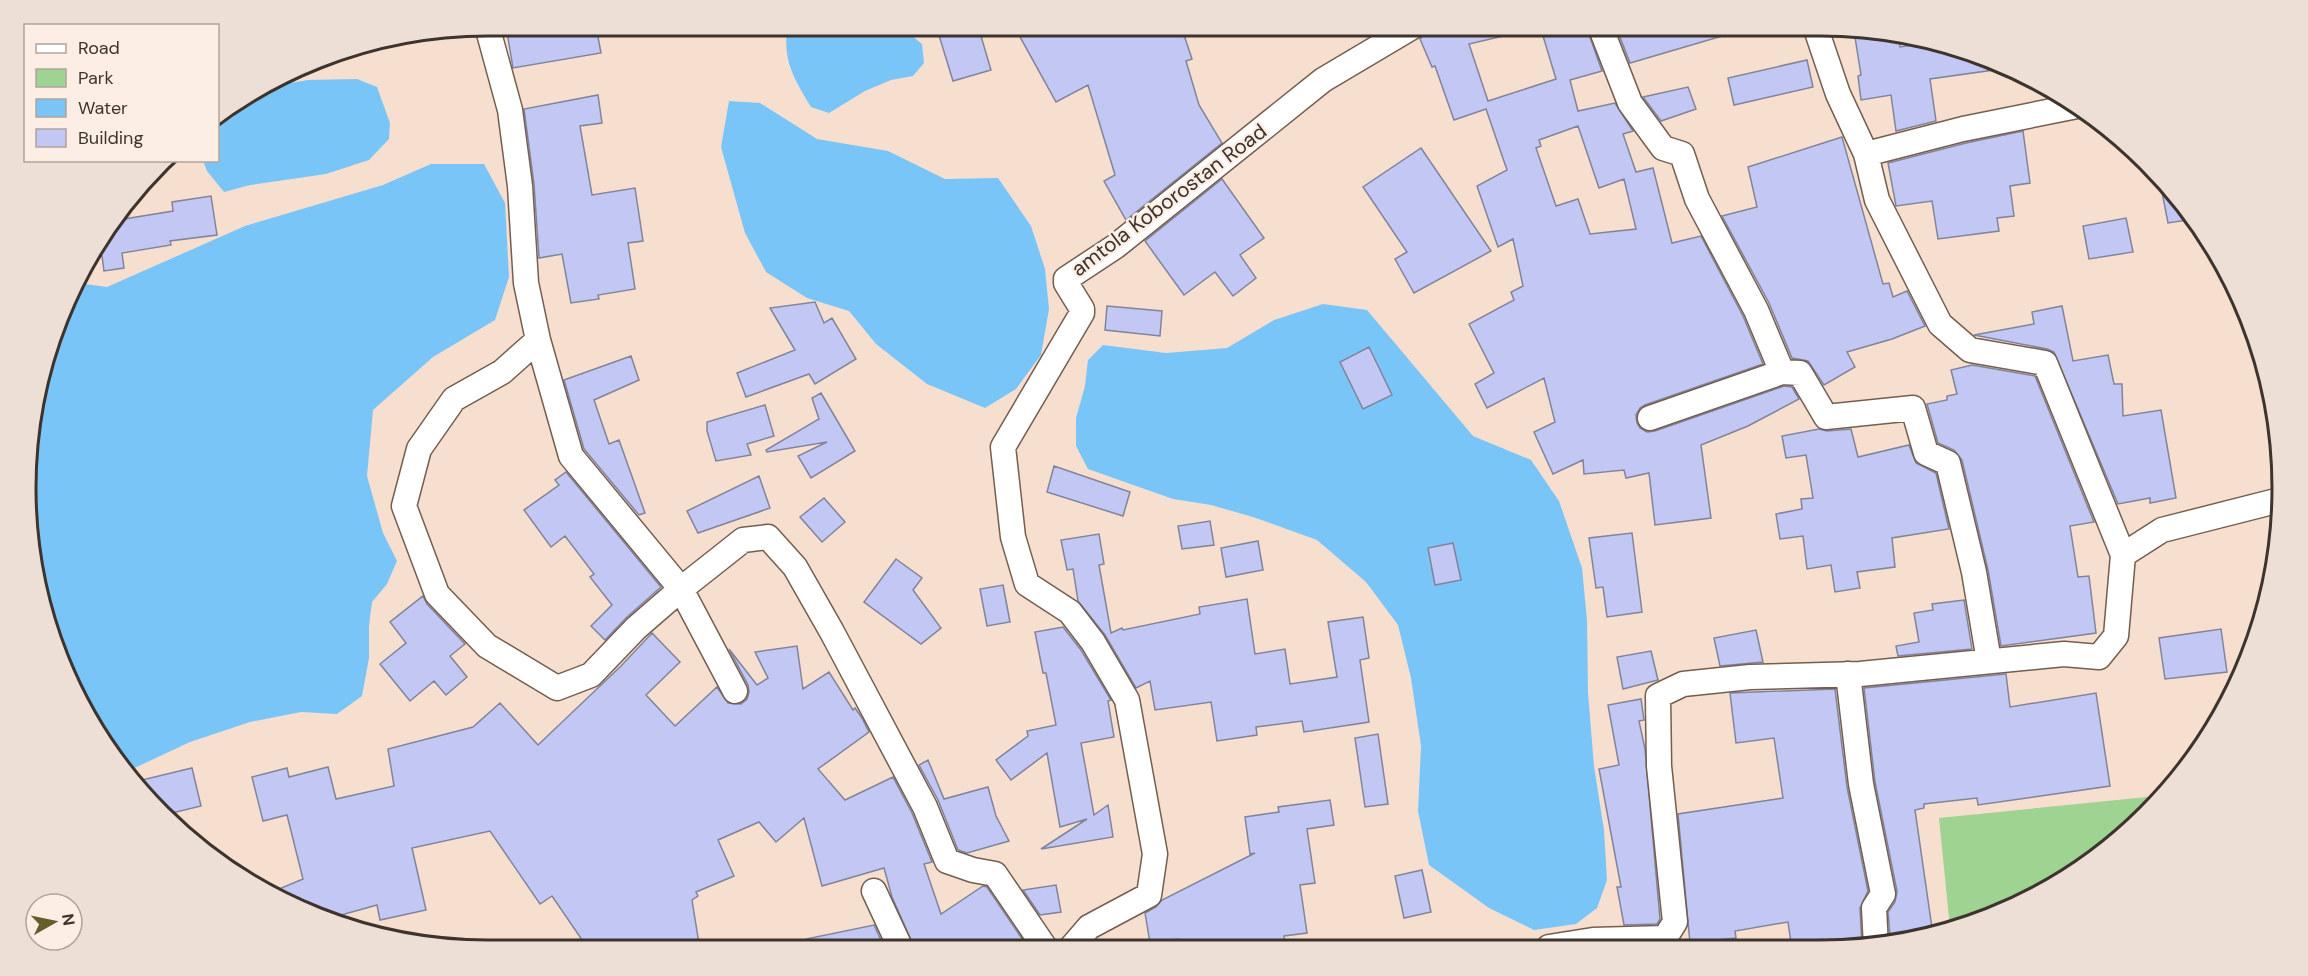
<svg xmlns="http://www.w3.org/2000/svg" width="2308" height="976" viewBox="0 0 2308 976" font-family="'DM Sans',sans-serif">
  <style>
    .green { fill: #9ed392 }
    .water { fill: #7ac5f8 }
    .building { fill: #c2c7f4; stroke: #81849a; stroke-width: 1.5; fill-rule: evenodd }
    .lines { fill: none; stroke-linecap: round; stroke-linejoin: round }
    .minor-casing { stroke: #735e50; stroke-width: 27 }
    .minor { stroke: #fff; stroke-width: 24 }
    .labels { text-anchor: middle; stroke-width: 5; stroke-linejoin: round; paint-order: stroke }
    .street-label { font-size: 21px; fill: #3d342e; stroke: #fdeee5 }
    .rim { fill: none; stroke: #3d342e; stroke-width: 3 }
  </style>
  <rect width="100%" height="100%" fill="#f7dfcf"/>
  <path class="green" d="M2157 796 2102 855 1997 915 1950 928 1939 818Z"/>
  <path class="water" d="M794 26H900L922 44 924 63 913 76 891 80 865 91 829 113 811 107C795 80 783 62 787 30Z
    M357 79 377 87 390 123 389 139 369 160 326 174 250 185 224 192 207 171 203 161 218 160V116L255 89 308 80Z
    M729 101 760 103 817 139 888 151 945 179 998 178 1031 226 1045 269 1049 309 1041 355 1016 389 985 408 927 384 876 344 849 311 807 298 766 272 745 233 721 147Z
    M431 164H484L505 203 509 277 495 320 433 357 373 410 367 476 383 533 397 561 387 584 372 602 369 626V658L362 696 337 714 301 712 250 722 190 742 126 772 88 720 34 578 26 488 34 398 78 283 107 287 245 226 383 185Z
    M1323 304 1367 310 1473 436 1531 460 1559 501 1582 568 1587 620 1588 693 1594 766 1604 830 1607 880 1597 908 1576 924 1534 930 1489 908 1429 865 1418 811 1421 746 1411 678 1398 625 1366 582 1317 540 1253 517 1211 505 1173 499 1088 469 1076 446V418L1085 386 1088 360 1103 345 1166 353 1227 348 1274 320Z"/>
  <path class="building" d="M506 26H596L601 53 513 68Z
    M959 26H978L991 70 953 81 938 32Z
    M1014 26H1181L1192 59 1186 61 1199 105 1222 143 1126 220 1104 181 1115 175 1088 85 1056 102Z
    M1428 26H1511L1512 34 1469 44 1488 101 1556 79 1540 26H1586L1602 71 1570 80 1578 111 1615 103 1633 131 1623 134 1636 172 1653 168 1672 243 1701 236 1743 316 1763 364 1645 405 1640 408 1636 415 1637 423 1640 428 1647 432 1655 431 1784 386 1792 387 1799 399 1748 426 1701 445 1711 518 1655 525 1649 473 1626 478 1624 470 1584 474 1583 460 1553 474 1534 432 1555 422 1544 378 1487 408 1475 384 1494 373 1469 324 1514 300 1511 292 1523 286 1513 239 1498 247 1477 186 1507 170 1486 109 1454 120 1435 66 1432 67 1420 39 1426 33ZM1578 126 1599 188 1624 179 1636 229 1590 234 1578 199 1556 206 1536 148 1541 146 1539 140Z
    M1620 26H1735L1736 32 1630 63 1616 27Z
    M1854 31 1899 39 1900 47 1925 43 1969 50 2008 68 1930 79 1936 121 1896 131 1891 95 1861 100 1858 76 1861 75Z
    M1807 60 1813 87 1734 105 1728 78Z
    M1688 87 1696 109 1661 121 1643 97Z
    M598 95 602 123 580 126 592 195 635 188 643 241 628 243 635 289 598 295 599 299 571 303 562 254 539 258 534 184 524 109Z
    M2023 131 2030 183 2010 186 2014 216 1997 218 1999 231 1938 239 1932 201 1896 206 1888 163 1966 143Z
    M1842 137 1883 284 1889 283 1893 297 1907 291 1925 326 1892 339 1847 352 1855 367 1824 385 1808 361 1792 358 1769 303 1722 216 1757 207 1748 167Z
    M1421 148 1491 251 1414 293 1395 259 1407 252 1363 187Z
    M2159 177 2187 207 2194 219 2168 223Z
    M1222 179 1264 238 1240 255 1256 278 1233 296 1215 272 1184 295 1145 241Z
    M211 196 217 235 170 241 171 245 122 253 124 268 104 271 102 256 87 259 118 220 173 211 172 202Z
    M2126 218 2133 252 2089 259 2083 226Z
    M815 302 824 323 832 318 856 359 815 384 809 374 746 397 737 373 795 350 770 308Z
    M1107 306 1162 311 1160 336 1105 330Z
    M2062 306 2073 361 2108 355 2114 384H2122L2123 416 2161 410 2176 498 2150 503V498L2118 504 2054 352 2047 349 1974 335 2034 324 2032 312Z
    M1369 347 1392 395 1363 409 1340 362Z
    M631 356 639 380 594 400 609 444 619 440 645 513 639 515 584 449 564 380Z
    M1972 365 2035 376 2094 522 2070 526 2078 577 2089 576 2096 633 2001 646 1988 570 1962 460 1954 450 1938 443 1927 404 1947 400V396L1957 394 1951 370Z
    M821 393 855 451 811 478 798 456 827 442 767 452 766 450 819 419 812 398Z
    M765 405 774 436 747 444 751 455 716 461 707 431V422Z
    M1819 429 1827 431 1851 429 1858 457 1909 445 1916 463 1936 473 1949 529 1892 538 1895 567 1857 572 1860 588 1835 592 1831 565 1807 569 1803 536 1780 539 1776 514 1802 509 1801 499 1813 498 1806 455 1786 458 1782 436Z
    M1054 466 1130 492 1123 516 1047 492Z
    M566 472 661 587 627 617 605 640 591 626 612 605 590 577 594 574 565 536 551 547 524 510 559 485 555 480Z
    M759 476 770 508 698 533 687 511Z
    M824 498 845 522 822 542 800 517Z
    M1210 521 1214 545 1182 549 1178 526Z
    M1632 533 1642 612 1607 617 1603 587 1596 588 1589 538Z
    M1099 534 1104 564 1099 565 1111 633 1122 628 1123 630 1200 614 1199 607 1247 599 1255 654 1285 649 1290 684 1337 677 1328 622 1363 617 1369 658 1360 660 1369 722 1304 732 1302 721 1256 727 1257 735 1217 741 1211 702 1155 710 1150 681 1136 688 1105 635 1078 601 1073 569 1067 570 1061 540Z
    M1258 541 1263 570 1226 577 1221 548Z
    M1453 543 1461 580 1435 585 1428 548Z
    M896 559 922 578 913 590 941 628 921 644 864 602Z
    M1003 585 1010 622 987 626 980 589Z
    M423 596 427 604 465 644 450 656 467 677 446 695 434 681 410 701 380 664 406 643 390 622Z
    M1964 600 1972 649 1898 656 1896 646 1919 642 1914 613 1933 610 1932 604Z
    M1063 627 1081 650 1111 700 1108 701 1114 737 1081 743 1094 815 1108 805 1113 837 1041 849 1087 819 1060 827 1047 753 1011 780 996 760 1028 736 1027 731 1056 725 1046 673H1043L1035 632Z
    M2221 629 2227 672 2165 679 2159 638Z
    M1756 630 1763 662 1720 666 1714 638Z
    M652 633 680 662 646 695 675 726 717 687 728 703 741 704 747 699 749 692 748 685 729 649 757 685 768 678 755 652 797 646 803 689 829 672 853 710 855 708 862 718 869 732 818 769 845 800 893 777 912 813 932 862 924 864 941 914 983 886 987 887 1029 949H915L892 897 884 868 822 886 804 818 776 842 759 822 718 840 734 876 696 892 698 896 692 900 700 950H589L552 896 540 904 490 831 412 848 426 910 380 920 377 905 327 919 274 891 303 879 287 815 263 821 252 777 287 768 289 777 328 767 336 799 394 786 388 749 473 727 500 703 538 745 621 666Z
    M1651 651 1658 680 1623 689 1617 657Z
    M2006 674 2010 707 2096 693 2110 786 1978 805 1977 798 1924 804V808L1915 810 1932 928 1890 936 1888 912 1895 902 1897 891 1875 782 1864 688Z
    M1835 689 1847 787 1868 891 1860 908 1862 947H1823V939L1791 943 1788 922 1735 931 1736 938 1690 943 1678 814 1783 798 1774 738 1736 743 1730 693Z
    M1641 699 1644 720 1639 721 1645 749 1660 919 1657 924 1624 925 1617 887H1621L1599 769 1619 765 1608 705Z
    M1378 734 1388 804 1365 807 1355 738Z
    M928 760 944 799 988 787 996 816 1009 841 967 853 958 850 938 800 919 765Z
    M192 768 201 806 164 815 147 799 142 780Z
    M1330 800 1334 825 1307 829 1315 883 1300 885 1307 933 1284 936 1285 943 1250 948H1214L1213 945 1179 949 1178 939 1150 943 1145 913 1156 907 1162 900 1255 853 1250 854 1245 817 1279 812 1278 807Z
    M1422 870 1431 912 1404 918 1395 876Z
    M1056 885 1061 912 1040 915 1023 890Z
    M874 925 885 949 807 950 806 939Z"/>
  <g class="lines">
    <g class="minor-casing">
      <path id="minor" d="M487 26 510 110 520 186 526 283 538 340 502 372 454 399 419 449 404 506 437 594 487 646 557 688 591 675 636 628 681 589 743 540 768 537 795 567 832 632 925 807 947 861 973 870 995 874 1046 949
        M1600 26 1630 103 1663 148 1682 154 1697 199 1756 310 1782 372 1800 373 1826 417 1913 408 1926 453 1948 463 1974 572 1989 661
        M1815 26 1838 94 1866 154 1963 129 2077 106
        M538 340 571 456 681 589 735 691
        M1650 418 1782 372
        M2123 555 2162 530 2280 500
        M1848 674 1861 784 1883 894 1874 908 1876 947
        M874 891 901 949
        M1549 947 1593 940 1665 938 1675 922 1659 766 1658 696 1683 684 1750 677 1860 674 2064 654 2099 657 2116 636 2123 555 2045 363 1970 350 1940 324 1877 200 1866 154
        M1070 949 1089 927 1149 895 1155 854 1127 700 1093 642 1070 612 1027 584 1013 537 1003 447 1082 313V309L1066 283V279L1116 246 1323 80 1414 26"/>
    </g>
    <use href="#minor" class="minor"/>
  </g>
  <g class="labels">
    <g class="street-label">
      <text transform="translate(1169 200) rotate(-37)" y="7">amtola Koborostan Road</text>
    </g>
  </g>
  <path d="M0 0H2308V976H0ZM488 36H1820A452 452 0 0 1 2272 488V488A452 452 0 0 1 1820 940H488A452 452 0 0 1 36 488V488A452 452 0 0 1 488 36Z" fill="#eedfd6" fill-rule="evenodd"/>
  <path class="rim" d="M488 36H1820A452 452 0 0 1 2272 488V488A452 452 0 0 1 1820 940H488A452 452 0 0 1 36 488V488A452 452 0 0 1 488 36Z"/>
  <rect x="24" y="24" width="195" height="138" fill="#fdeee5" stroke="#b0a49c" stroke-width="1.5"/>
  <rect x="36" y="44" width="30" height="9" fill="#ffffff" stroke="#b0a49c" stroke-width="1.5"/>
  <text x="78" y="54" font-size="18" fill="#3d342e">Road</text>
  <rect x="36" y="69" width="30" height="18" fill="#9ed392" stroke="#b0a49c" stroke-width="1.5"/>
  <text x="78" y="84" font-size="18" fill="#3d342e">Park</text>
  <rect x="36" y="99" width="30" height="18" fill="#7ac5f8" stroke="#b0a49c" stroke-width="1.5"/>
  <text x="78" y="114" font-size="18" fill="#3d342e">Water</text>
  <rect x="36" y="129" width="30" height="18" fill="#c2c7f4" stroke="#b0a49c" stroke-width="1.5"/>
  <text x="78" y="144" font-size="18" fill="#3d342e">Building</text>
  <g transform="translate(54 922) rotate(81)"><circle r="28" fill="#fdeee5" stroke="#b0a49c" stroke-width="1.5"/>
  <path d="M0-4.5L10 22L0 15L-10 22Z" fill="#665e2a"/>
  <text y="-9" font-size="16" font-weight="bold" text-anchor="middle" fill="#3d342e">N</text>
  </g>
</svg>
